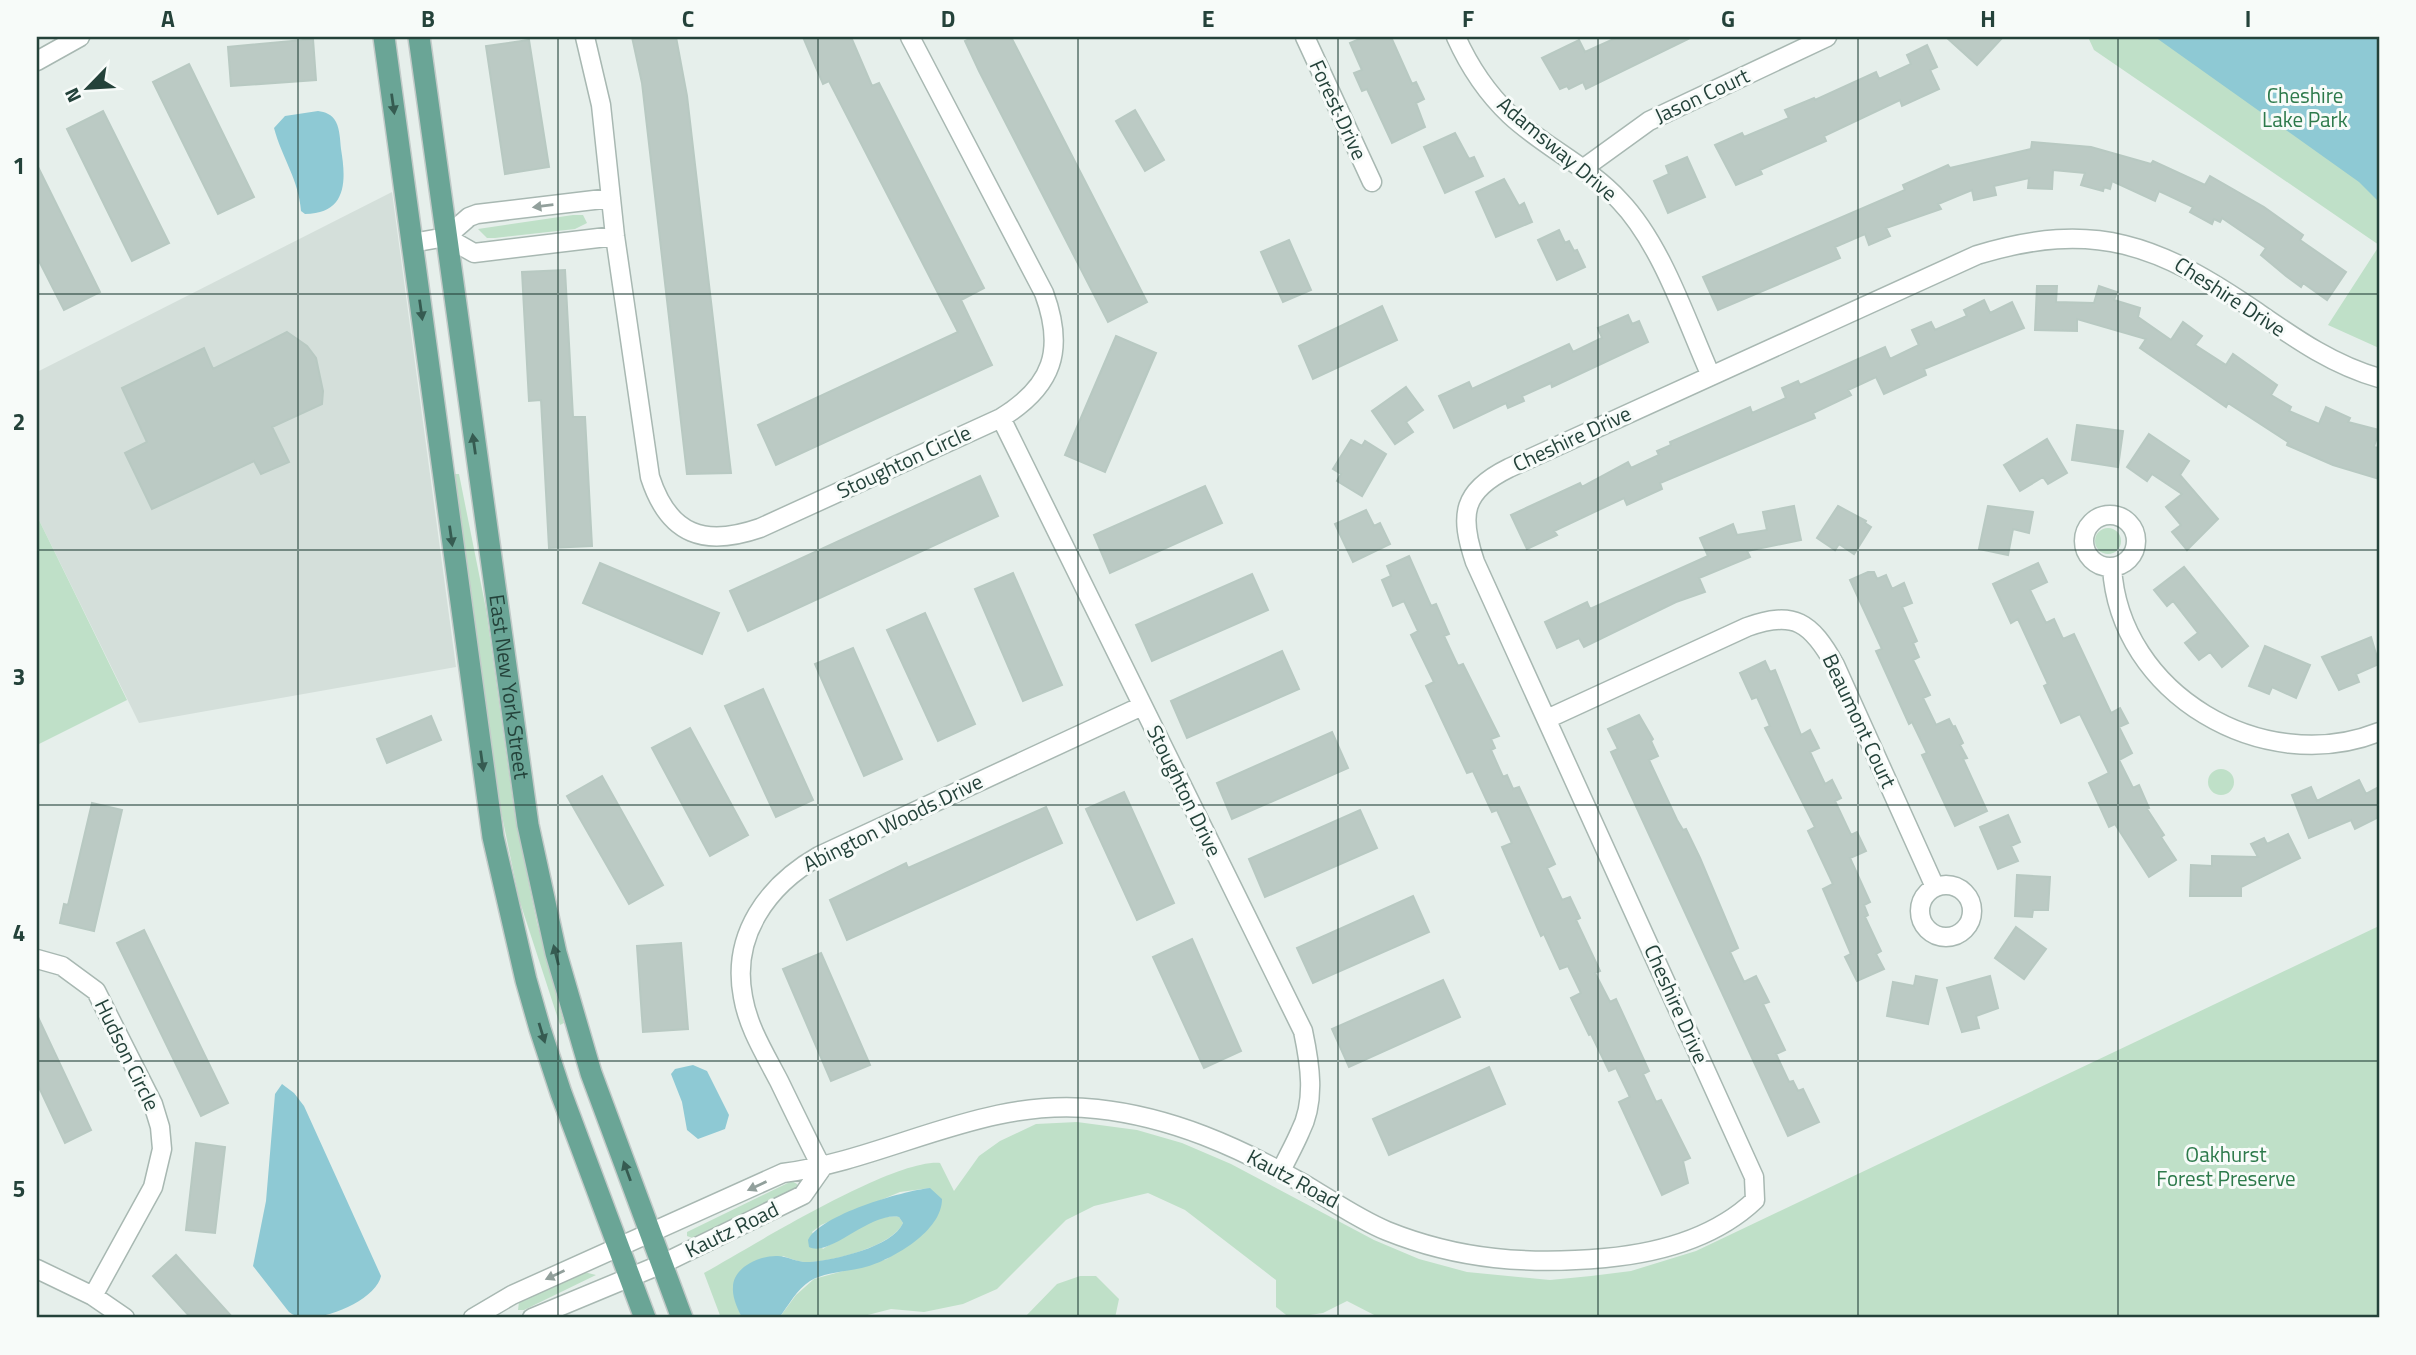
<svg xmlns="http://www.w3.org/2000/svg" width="2416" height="1355" viewBox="0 0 2416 1355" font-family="'Titillium Web',sans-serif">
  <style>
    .built { fill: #d4dfda }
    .green { fill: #bfe0c8 }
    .water { fill: #8ec9d4 }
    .building { fill: #bbcac4; stroke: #b8c9c2; stroke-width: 2 }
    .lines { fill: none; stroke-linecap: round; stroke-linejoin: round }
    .minor-casing { stroke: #a8b8b2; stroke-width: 21 }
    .primary-casing { stroke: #c2cac8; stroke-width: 24 }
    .minor { stroke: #fff; stroke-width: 18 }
    .primary { stroke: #6aa596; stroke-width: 21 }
    .oneway { fill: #365b51 }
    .oneway2 { fill: #92a09c }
    .grid { fill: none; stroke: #24423a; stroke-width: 2; stroke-opacity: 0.55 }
    .labels { text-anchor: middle; stroke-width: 6; stroke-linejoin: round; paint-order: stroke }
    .street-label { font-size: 21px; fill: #24423a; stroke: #f7fbf9 }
    .park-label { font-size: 21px; fill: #2d7a4b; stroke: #f7fbf9 }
    .neatline { fill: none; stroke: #24423a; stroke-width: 2.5 }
    .grid-label { font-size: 23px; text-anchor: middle; font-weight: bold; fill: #24423a }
  </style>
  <rect width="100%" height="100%" fill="#e6efeb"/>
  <path class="built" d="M392 192 456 667 139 723 37 516V372Z"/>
  <path class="green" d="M2088 37H2379V245L2094 50Z
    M573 215H583L587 223 575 229 495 238H487L478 229Z
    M2379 246V348L2328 325Z
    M454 474H459L486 609 515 816 537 923 564 1023 560 1025 519 899 501 811Z
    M37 516 127 700 37 745Z
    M2095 541a13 13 0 1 1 26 0a13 13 0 1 1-26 0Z
    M2208 782a13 13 0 1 1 26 0a13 13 0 1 1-26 0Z
    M2379 926V1318H1380L1347 1301 1323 1313 1290 1318 1276 1307V1280L1185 1210 1148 1193 1094 1206 1066 1220 997 1289 963 1304 924 1312 891 1309 856 1318H779L796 1295 814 1279 887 1259 927 1229 930 1188 900 1192 821 1225 812 1232 823 1249C844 1236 874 1213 899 1217L903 1223C893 1246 834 1261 810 1262 801 1263 791 1259 783 1256L735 1300 742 1318H721L704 1273C751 1247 892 1159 940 1163L954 1191 979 1156 1000 1141 1036 1124 1077 1122 1137 1130 1182 1143 1231 1164 1374 1240 1419 1259 1467 1272 1550 1280 1591 1276 1631 1271 1696 1251Z
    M792 1181 797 1184 799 1191 695 1239 687 1236V1232Z
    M584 1272 596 1275 524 1310H518L519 1302Z
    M1080 1276H1096L1119 1299 1115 1318H1024L1057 1284Z"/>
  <path class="water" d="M2155 37H2379V202L2359 182Z
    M318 111C325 112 332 114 336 122 340 130 340 140 341 149 346 179 348 214 305 214L301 211C299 180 282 158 274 128L285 116Z
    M693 1065 707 1071 729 1115 725 1129 698 1139 687 1130 682 1102 671 1074 675 1069Z
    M282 1084 294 1093 304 1106 381 1276C376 1302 310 1329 289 1312L253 1266 266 1201 275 1094Z
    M930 1188 942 1199C942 1231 894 1258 869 1266 850 1272 827 1271 810 1281 797 1289 788 1306 779 1318H742C738 1309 732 1298 733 1287 733 1267 761 1255 778 1256 789 1257 799 1263 810 1262 834 1260 893 1247 903 1223L899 1217C869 1212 830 1258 809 1247L808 1240C820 1215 902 1191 930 1188Z"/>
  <path class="building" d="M632 37H676L687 96 731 473 687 474 642 83Z
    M803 37H851L872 86 879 83 984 288 961 300 992 365 776 465 758 425 958 332 829 81 823 84Z
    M974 37H1011L1147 302 1108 322 979 71 965 41Z
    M1364 37H1391L1412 84 1416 82 1424 99 1416 103 1425 127 1392 143 1367 89 1362 91 1354 73 1362 70 1350 43Z
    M1618 37H1692L1586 89 1583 82 1569 89 1567 86 1560 89 1542 58 1579 40 1585 52Z
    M1946 37H2003L1977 65Z
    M313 39 316 80 231 86 228 47Z
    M529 40 549 167 505 174 486 46Z
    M1927 45 1937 67 1930 70 1939 89 1902 106 1900 100 1824 136 1826 141 1760 170 1762 174 1736 185 1715 145 1742 133 1744 137 1789 118 1785 110 1814 98 1815 100 1876 72 1879 79 1911 64 1907 55Z
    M189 64 254 197 218 214 153 82Z
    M1135 110 1164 160 1145 171 1116 121Z
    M103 111 169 243 132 261 67 129Z
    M1455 133 1469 159 1474 157 1483 176 1445 193 1424 147Z
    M2032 142 2091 147 2151 164 2153 161 2205 185 2210 176 2264 207 2303 235 2300 240 2346 272 2327 300 2303 283 2301 287 2286 276 2261 255 2266 248 2222 218 2220 222 2214 219 2212 224 2190 212 2193 207 2159 191 2155 201 2112 181 2110 189 2104 187 2103 191 2081 185 2085 173 2053 170 2052 189 2028 188 2029 178 1994 186 1996 195 1974 200 1972 190 1938 204 1941 209 1886 228 1890 236 1869 245 1865 234 1835 247 1840 258 1718 310 1703 277 1905 190 1903 185 1948 165 1950 168 2031 149Z
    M1687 157 1705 197 1668 213 1654 181 1669 174 1666 166Z
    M37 165 100 292 64 310 37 257Z
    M1504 179 1519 206 1524 203 1532 222 1496 237 1476 192Z
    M1559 230 1565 243 1569 241 1574 251 1577 250 1585 267 1557 280 1538 240Z
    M1289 240 1311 290 1283 302 1261 252Z
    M565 270 573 417H585L592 546 549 548 541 400 529 401 522 272Z
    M2037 286H2057L2056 302 2094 303 2099 286 2117 292 2114 300 2140 308 2138 317 2171 340 2183 322 2202 336 2195 345 2226 365 2233 354 2277 385 2271 395 2291 407 2289 411 2319 424 2326 407 2350 418 2348 422 2379 430 2374 447 2379 448V479L2333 465 2287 445 2288 442 2228 403 2226 407 2140 348 2146 339 2077 319V331L2035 330Z
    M1984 300 1990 313 2012 302 2024 328 1924 369 1926 375 1884 394 1876 377 1848 390 1851 395 1813 413 1815 418 1660 483 1662 489 1627 505 1624 498 1554 531 1557 535 1527 549 1511 515 1580 483 1582 487 1628 462 1631 468 1659 455 1657 451 1671 445 1670 442 1750 407 1752 413 1786 398 1782 388 1798 381 1800 385 1885 347 1890 359 1919 345 1912 330 1931 322 1935 330 1967 316 1964 310Z
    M1382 306 1397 340 1313 379 1299 346Z
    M1628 315 1632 324 1639 321 1648 342 1552 387 1551 383 1522 396 1524 401 1508 408 1506 403 1454 428 1439 396 1469 382 1472 389 1569 344 1573 352 1602 338 1598 328Z
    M287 332 307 346 316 358 323 391 322 404 272 427 289 462 261 474 254 461 152 509 125 453 147 442 122 388 204 348 213 369Z
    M1116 336 1156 353 1105 472 1065 455Z
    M1406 387 1423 410 1406 422 1413 432 1395 444 1372 411Z
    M2077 425 2123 431 2118 467 2072 460Z
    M2149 434 2189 461 2180 475 2218 519 2187 550 2172 532 2181 525 2166 507 2182 494 2152 474 2147 481 2127 467Z
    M2047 439 2067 473 2048 484 2043 477 2020 491 2004 465Z
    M1351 440 1362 446 1365 441 1386 454 1362 496 1337 481 1341 474 1333 469Z
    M980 476 998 516 748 631 730 591Z
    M1205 486 1222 523 1110 573 1094 535Z
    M1794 506 1801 540 1747 551 1750 557 1699 578 1705 592 1676 602 1584 647 1579 638 1557 648 1545 622 1587 602 1590 609 1708 556 1700 538 1733 524 1737 535 1767 530 1763 512Z
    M1838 506 1866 521 1865 523 1871 527 1854 554 1839 544 1835 550 1817 538Z
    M1988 506 2033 512 2029 533 2013 529 2008 555 1979 549Z
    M1366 510 1374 526 1380 523 1390 544 1353 562 1335 524Z
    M1409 556 1431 606 1436 604 1449 634 1444 636 1458 666 1463 664 1499 736 1491 739 1495 748 1491 750 1503 777 1507 775 1513 789 1519 787 1555 864 1547 868 1562 900 1570 897 1580 918 1576 920 1600 971 1595 973 1610 1002 1616 999 1649 1071 1643 1074 1656 1102 1661 1100 1690 1158 1683 1161 1688 1183 1662 1195 1619 1102 1630 1097 1616 1068 1609 1071 1591 1034 1589 1035 1571 998 1581 993 1568 966 1560 969 1544 934 1541 936 1502 847 1512 843 1497 810 1492 812 1473 771 1467 773 1426 686 1434 682 1411 635 1418 631 1404 601 1393 606 1382 580 1391 576 1387 566Z
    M600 563 719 613 702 654 583 603Z
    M2038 563 2047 582 2030 590 2046 623 2054 619 2063 639 2074 634 2111 713 2120 708 2128 723 2119 727 2132 753 2119 760 2133 788 2139 785 2149 808 2147 809 2164 835 2161 837 2176 860 2149 877 2115 824 2109 827 2089 783 2109 773 2080 714 2061 723 2044 686 2048 684 2018 619 2011 623 1993 584Z
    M2184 567 2248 646 2222 667 2210 652 2199 660 2185 643 2198 633 2173 601 2167 606 2154 590Z
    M1868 572H1874L1877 579 1886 575 1892 589 1904 583 1912 603 1902 607 1917 641 1913 643 1919 657 1913 660 1930 695 1923 698 1936 725 1949 719 1953 727 1955 726 1963 743 1960 745 1967 758 1963 759 1987 811 1955 826 1922 755 1927 753 1912 722 1909 724 1876 651 1882 649 1850 580Z
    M1013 573 1062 685 1023 701 975 589Z
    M1252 574 1268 610 1152 661 1136 625Z
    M925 613 975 724 938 741 887 630Z
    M2371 637 2379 664 2356 674 2359 682 2339 690 2322 657Z
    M2265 646 2310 665 2296 698 2272 687 2269 694 2249 686Z
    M853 648 902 759 864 776 815 664Z
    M1282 651 1299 689 1187 738 1171 701Z
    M1765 661 1770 672 1775 670 1801 735 1810 730 1819 748 1810 752 1825 784 1832 780 1841 798 1835 801 1851 835 1857 832 1866 851 1850 858 1870 902 1864 905 1868 915 1865 917 1881 951 1876 954 1884 969 1857 981 1845 957 1851 954 1823 889 1833 884 1808 831 1815 827 1765 728 1770 726 1757 697 1752 699 1740 673Z
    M763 689 813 800 776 817 725 706Z
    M1639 715 1653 739 1651 741 1658 756 1649 760 1677 820 1683 830 1686 829 1700 858 1738 948 1730 952 1744 982 1756 976 1769 1002 1763 1004 1785 1050 1776 1054 1789 1082 1793 1081 1798 1091 1803 1089 1819 1122 1788 1136 1611 752 1618 749 1608 729Z
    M431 716 441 740 387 763 377 739Z
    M690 728 748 835 710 856 652 748Z
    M1332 732 1348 768 1232 819 1217 783Z
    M602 776 663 885 629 904 567 796Z
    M2359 780 2366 794 2379 787V817L2355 829 2351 820 2309 838 2292 795 2311 787 2317 801Z
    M1124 792 1174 903 1137 920 1086 809Z
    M92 803 122 810 94 931 60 923 64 904 68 905Z
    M1046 807 1062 843 847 940 830 900 906 863 908 868Z
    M1360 810 1377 848 1265 897 1249 859Z
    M2008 815 2020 842 2011 846 2018 861 1998 869 1980 827Z
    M2288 834 2300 858 2241 887V896H2190L2191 865 2212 866V856L2258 857 2251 844 2264 838 2267 844Z
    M2017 875 2050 877 2048 910H2033L2032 917 2015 916Z
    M1413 896 1429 932 1313 983 1297 948Z
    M2016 927 2046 949 2024 979 1995 958Z
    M144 930 228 1103 201 1116 117 943Z
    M1192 939 1241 1051 1204 1068 1153 957Z
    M681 943 688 1029 643 1032 637 946Z
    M821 953 870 1065 831 1081 783 969Z
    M1916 976 1937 980 1928 1024 1887 1016 1893 982 1914 986Z
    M1990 976 1998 1008 1976 1016 1979 1028 1962 1032 1947 988Z
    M1443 980 1460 1017 1349 1067 1332 1029Z
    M37 1015 91 1130 65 1143 37 1083Z
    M1489 1067 1505 1104 1389 1155 1373 1119Z
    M196 1143 225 1147 215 1233 186 1230Z
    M176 1255 233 1318H191L153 1276Z"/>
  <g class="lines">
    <g class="minor-casing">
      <path id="minor" d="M585 37 601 105 615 236 650 477C669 536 705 547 760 528L1001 418C1053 386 1065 350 1044 293L910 37
        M1305 37 1372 182
        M1456 37C1469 66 1487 93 1510 115 1544 147 1588 166 1620 201 1662 245 1686 320 1711 376
        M37 61 80 37
        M1584 168 1649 121 1827 37
        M446 237 474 253 615 236
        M412 243 446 237 469 217 477 214 611 198
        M1001 418 1303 1031C1310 1064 1316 1101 1300 1132 1294 1146 1287 1158 1281 1171
        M2084 541a26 26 0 1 1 52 0a26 26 0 1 1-52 0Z
        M2112 567C2119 694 2263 778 2379 732
        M1547 719 1747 627C1794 610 1811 622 1835 665L1935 887
        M1920 911a26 26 0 1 1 52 0a26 26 0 1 1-52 0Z
        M37 959 62 966 96 991 153 1104 160 1127 162 1149 153 1187 93 1296
        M822 1168C807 1139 793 1110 779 1081 765 1054 748 1027 743 997 731 935 768 885 819 856L1142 706
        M37 1269 93 1296 125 1318
        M473 1318 512 1295 783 1173C890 1159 984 1096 1097 1109 1172 1117 1238 1147 1304 1184 1331 1200 1358 1219 1387 1231 1459 1260 1529 1265 1605 1258 1659 1253 1715 1238 1755 1200L1754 1177 1475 562C1459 515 1462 491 1509 468L1977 255C2095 219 2159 245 2257 312 2296 339 2333 365 2379 378
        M532 1318 662 1264 803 1195 822 1168"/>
    </g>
    <g class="primary-casing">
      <g id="primary">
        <path d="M384 37 493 837 526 980 540 1029 561 1093 645 1318"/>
        <path id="s1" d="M419 37 528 825 556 953 591 1073 682 1318"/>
      </g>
    </g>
    <use href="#minor" class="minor"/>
    <use href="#primary" class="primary"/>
  </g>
  <defs><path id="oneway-solid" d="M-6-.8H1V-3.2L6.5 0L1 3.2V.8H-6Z" transform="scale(1.75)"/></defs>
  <g class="oneway">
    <use href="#oneway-solid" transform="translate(393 104) rotate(82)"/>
    <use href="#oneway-solid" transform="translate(421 310) rotate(82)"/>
    <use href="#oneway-solid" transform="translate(474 444) rotate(-98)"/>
    <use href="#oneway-solid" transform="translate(451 536) rotate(82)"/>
    <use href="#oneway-solid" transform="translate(482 761) rotate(82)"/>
    <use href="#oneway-solid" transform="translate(556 955) rotate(-104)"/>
    <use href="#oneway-solid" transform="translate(542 1033) rotate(73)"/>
    <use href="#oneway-solid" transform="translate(627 1171) rotate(-110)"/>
  </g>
  <g class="oneway2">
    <use href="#oneway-solid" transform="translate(543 206) rotate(173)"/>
    <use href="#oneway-solid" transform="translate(757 1186) rotate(155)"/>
    <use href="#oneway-solid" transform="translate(555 1275) rotate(155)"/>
  </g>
  <path class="grid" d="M298 37V1318M558 37V1318M818 37V1318M1078 37V1318M1338 37V1318M1598 37V1318M1858 37V1318M2118 37V1318M37 294H2379M37 550H2379M37 805H2379M37 1061H2379"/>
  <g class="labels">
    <g class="street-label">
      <text transform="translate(1702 96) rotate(-25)" y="7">Jason Court</text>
      <text transform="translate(1338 110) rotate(65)" y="7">Forest Drive</text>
      <text transform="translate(1557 149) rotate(40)" y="7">Adamsway Drive</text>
      <text transform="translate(2230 297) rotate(33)" y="7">Cheshire Drive</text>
      <text transform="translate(1572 439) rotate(-25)" y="7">Cheshire Drive</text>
      <text transform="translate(904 462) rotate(-25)" y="7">Stoughton Circle</text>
      <text dy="7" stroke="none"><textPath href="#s1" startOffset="656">East New York Street</textPath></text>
      <text transform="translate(1859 721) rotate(65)" y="7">Beaumont Court</text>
      <text transform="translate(1184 791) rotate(64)" y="7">Stoughton Drive</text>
      <text transform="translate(893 823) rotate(-26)" y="7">Abington Woods Drive</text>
      <text transform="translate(1676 1004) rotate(66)" y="7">Cheshire Drive</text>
      <text transform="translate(127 1055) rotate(64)" y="7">Hudson Circle</text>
      <text transform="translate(1293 1179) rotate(28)" y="7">Kautz Road</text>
      <text transform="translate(732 1230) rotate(-26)" y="7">Kautz Road</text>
    </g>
    <g class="park-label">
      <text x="2305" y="103">Cheshire<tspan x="2305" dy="24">Lake Park</tspan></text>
      <text x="2226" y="1162">Oakhurst<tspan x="2226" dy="24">Forest Preserve</tspan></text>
    </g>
  </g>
  <rect width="2416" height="1355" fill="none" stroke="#f7fbf9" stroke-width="77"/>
  <g transform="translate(88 88) rotate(245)" stroke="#f7fbf9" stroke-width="5" paint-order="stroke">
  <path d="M0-5L12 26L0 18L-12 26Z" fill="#24423a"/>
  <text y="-10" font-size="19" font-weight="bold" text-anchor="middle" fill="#24423a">N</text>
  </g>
  <rect x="38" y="38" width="2340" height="1278" class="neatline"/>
  <g class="grid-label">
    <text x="168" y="27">A</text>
    <text x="428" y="27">B</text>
    <text x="688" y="27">C</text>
    <text x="948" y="27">D</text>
    <text x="1208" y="27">E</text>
    <text x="1468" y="27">F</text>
    <text x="1728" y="27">G</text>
    <text x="1988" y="27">H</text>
    <text x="2248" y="27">I</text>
    <text x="19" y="174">1</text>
    <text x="19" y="430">2</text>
    <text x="19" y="685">3</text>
    <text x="19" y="941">4</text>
    <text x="19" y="1197">5</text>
  </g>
</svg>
